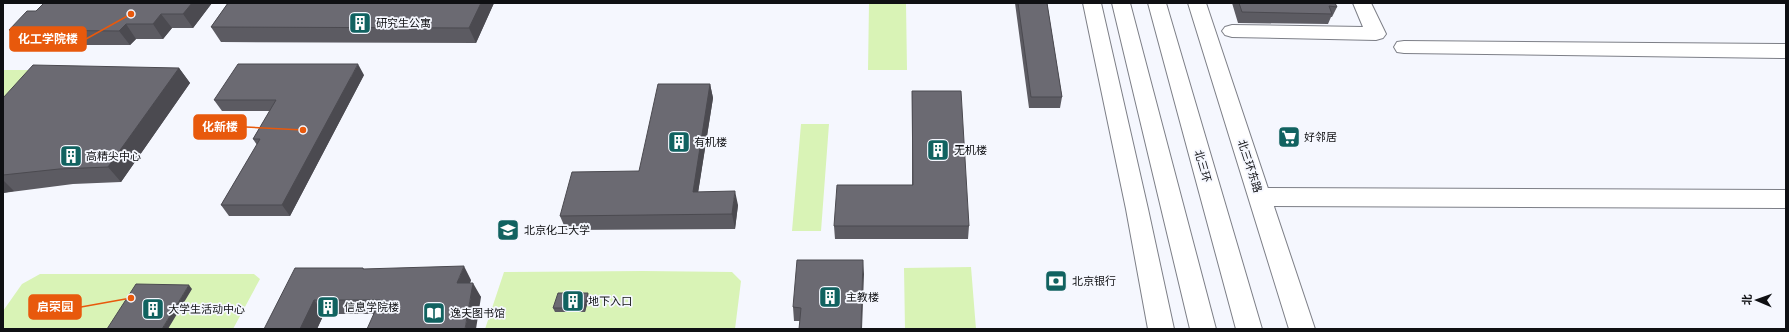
<svg xmlns="http://www.w3.org/2000/svg" width="1789" height="332" viewBox="0 0 1789 332" font-family="Signika,'Noto Sans SC',sans-serif">
  <style>
    .green { fill: #d9f3b6 }
    .lines { fill: none; stroke-linecap: round; stroke-linejoin: round }
    .minor-casing { stroke: #7d7f87; stroke-width: 2 }
    .tertiary-casing { stroke: #7d7f87; stroke-width: 2 }
    .trunk-casing { stroke: #7d7f87; stroke-width: 2 }
    .minor { fill: #fff; fill-rule: evenodd }
    .tertiary { fill: #fff; fill-rule: evenodd }
    .trunk { fill: #fff; fill-rule: evenodd }
    .wall { fill: #5c5b62 }
    .shaded-wall { fill: #4b4a50 }
    .building { fill: #6b6a72; stroke: #4b4a50 }
    .labels { text-anchor: middle; stroke-width: 3.5; stroke-linejoin: round; paint-order: stroke }
    .poi-label { font-size: 11px; fill: #0f1013; stroke: #f5f7fe; text-anchor: start }
    .street-label { font-size: 11px; fill: #0f1013; stroke: #f5f7fe }
    .leader { fill: none; stroke: #e8590c; stroke-width: 1.5 }
    .callout-dot { fill: #e8590c; stroke: #f5f7fe; stroke-width: 1.5 }
    .callout { fill: #e8590c; stroke: #e8590c; stroke-width: 1.5 }
    .callout-label { font-size: 12px; text-anchor: middle; font-weight: bold; fill: #fff }
  </style>
  <rect width="100%" height="100%" fill="#f5f7fe"/>
  <path class="green" d="M869 3H906L907 70H868Z
    M3 70H35L3 107Z
    M801 124H829L821 231H792Z
    M971 267 976 329H905L904 268Z
    M643 271 732 272 741 281 735 329H485L504 272Z
    M40 274H254L260 279 233 329H3V311L22 284Z"/>
  <g class="lines">
    <g class="minor-casing">
      <path id="minor" d="M1353 3H1371L1386 34 1383 38 1376 40 1232 37 1225 35 1222 31 1225 27 1232 25 1363 27Z
        M1404 41 1786 44V58L1404 53 1397 52 1394 47 1397 42Z
        M1260 188 1786 190V208L1260 206 1252 203 1249 197 1252 191Z"/>
    </g>
    <g class="tertiary-casing">
      <path id="tertiary" d="M1083 3H1101L1148 209 1174 329H1148L1126 209Z
        M1188 3H1206L1315 329H1289Z"/>
    </g>
    <g class="trunk-casing">
      <path id="trunk" d="M1112 3H1130L1216 329H1190Z
        M1148 3H1166L1262 329H1236Z"/>
    </g>
    <use href="#minor" class="minor"/>
    <use href="#tertiary" class="tertiary"/>
    <use href="#trunk" class="trunk"/>
  </g>
  <path class="wall" d="M44 3H212L193 28H172L163 39H136L130 45H21L9 30 36 11Z
    M228 3H494L476 43 221 42 211 27Z
    M1015 3H1047L1062 97 1060 108H1029Z
    M1232 3H1335L1337 7 1332 17H1331L1328 24 1238 23Z
    M179 68 190 83 121 182 73 184 3 193V98Z
    M364 75 290 216H229L221 205 257 145 253 139 270 111H222L214 100Z
    M710 84 713 98 698 192 738 205 735 229 566 230 560 216 639 171Z
    M912 91 969 226 968 239H835L834 226 912 185Z
    M363 268 364 269 471 280 470 283 481 297 374 314H324L317 329H264Z
    M864 274 800 321H794L793 307Z
    M589 297 585 312H555L553 308Z"/>
  <path class="shaded-wall" d="M192 3H212L193 28 183 14Z
    M481 3H494L476 43 469 28Z
    M161 14 172 28 163 39 153 24Z
    M126 24 136 39 130 45 119 31Z
    M358 64 364 75 290 216 282 205Z
    M179 68 190 83 121 182 108 167Z
    M710 84 713 98 696 206 693 192Z
    M3 180 14 191 3 193Z
    M735 191 738 205 735 229 732 214Z
    M863 260 864 274 862 329H861Z
    M464 266 471 280 465 296 457 283Z
    M473 283 481 297 476 329H465Z
    M189 285 192 289 168 329H162Z
    M588 293 589 297 585 312 584 308Z
    M314 300 324 314 317 329H300Z"/>
  <path class="building" d="M44 3H192L183 14H161L153 24H126L119 31 9 30 27 11H36Z
    M228 3H481L469 28 211 27Z
    M1018 3H1047L1062 97H1031Z
    M1239 3H1335L1337 7 1329 6 1332 14 1242 12Z
    M238 64H358L282 205H221L260 139H253L276 100H214Z
    M33 65 179 68 108 167 59 169 3 175V98Z
    M658 84H710L693 192 735 191 732 214 560 216 572 172 639 171Z
    M912 91H961L969 226H834L837 185H913Z
    M797 260H863L861 329H799L801 308 793 307Z
    M464 266 457 283H473L465 329H367L380 300H314L300 329H264L295 268H363V269Z
    M136 284 189 285 162 329H107Z
    M558 293H588L584 308H553Z"/>
  <defs>
    <g id="building-square" transform="scale(1.15)"><rect x="-9" y="-9" width="18" height="18" rx="4" fill="#116260" stroke="#f5f7fe"/><path d="M-4-6H4V6H1V3H-1V6H-4ZM-2.5-4.3h1.7v1.8h-1.7ZM.8-4.3h1.7v1.8H.8ZM-2.5-1h1.7V.8h-1.7ZM.8-1h1.7V.8H.8Z" fill="#fff"/></g>
    <g id="supermarket-square" transform="scale(1.15)"><rect x="-9" y="-9" width="18" height="18" rx="4" fill="#116260" stroke="#f5f7fe"/><path d="M-6-5.5h2.5l.6 2H6L4.5 2H-2.5L-4.4-4H-6ZM-1.5 3.2a1.3 1.3 0 1 0 .1 0ZM3 3.2a1.3 1.3 0 1 0 .1 0Z" fill="#fff"/></g>
    <g id="university-square" transform="scale(1.15)"><rect x="-9" y="-9" width="18" height="18" rx="4" fill="#116260" stroke="#f5f7fe"/><path d="M0-5L7-2L0 1L-7-2ZM-4 1L0 2.5L4 1V4Q0 6-4 4Z" fill="#fff"/></g>
    <g id="bank-square" transform="scale(1.15)"><rect x="-9" y="-9" width="18" height="18" rx="4" fill="#116260" stroke="#f5f7fe"/><path d="M-6-4H6V4H-6ZM0-2.3a2.3 2.3 0 1 0 0 4.6a2.3 2.3 0 1 0 0-4.6Z" fill="#fff"/></g>
    <g id="library-square" transform="scale(1.15)"><rect x="-9" y="-9" width="18" height="18" rx="4" fill="#116260" stroke="#f5f7fe"/><path d="M-6-4Q-3-5.5-.7-3.5V5Q-3 3-6 4ZM6-4Q3-5.5 .7-3.5V5Q3 3 6 4Z" fill="#fff"/></g>
  </defs>
  <g fill-rule="evenodd">
    <use href="#building-square" x="360" y="23"/>
    <use href="#supermarket-square" x="1289" y="137"/>
    <use href="#building-square" x="679" y="142"/>
    <use href="#building-square" x="938" y="150"/>
    <use href="#building-square" x="71" y="156"/>
    <use href="#university-square" x="508" y="230"/>
    <use href="#bank-square" x="1056" y="281"/>
    <use href="#building-square" x="830" y="297"/>
    <use href="#building-square" x="573" y="301"/>
    <use href="#building-square" x="328" y="307"/>
    <use href="#building-square" x="153" y="309"/>
    <use href="#library-square" x="434" y="313"/>
  </g>
  <g class="labels">
    <g class="poi-label">
      <text x="376" y="27">研究生公寓</text>
      <text x="1304" y="141">好邻居</text>
      <text x="694" y="146">有机楼</text>
      <text x="954" y="154">无机楼</text>
      <text x="86" y="160">高精尖中心</text>
      <text x="524" y="234">北京化工大学</text>
      <text x="1072" y="285">北京银行</text>
      <text x="846" y="301">主教楼</text>
      <text x="588" y="305">地下入口</text>
      <text x="344" y="311">信息学院楼</text>
      <text x="168" y="313">大学生活动中心</text>
      <text x="450" y="317">逸夫图书馆</text>
    </g>
    <g class="street-label">
      <text transform="translate(1203 166) rotate(74)" y="4">北三环</text>
      <text transform="translate(1250 166) rotate(72)" y="4">北三环东路</text>
    </g>
  </g>
  <path class="leader" d="M131 14L86 39M303 130L246 127M131 298L81 307"/>
  <g class="callout-dot">
    <circle cx="131" cy="14" r="4"/>
    <circle cx="303" cy="130" r="4"/>
    <circle cx="131" cy="298" r="4"/>
  </g>
  <g class="callout">
    <rect x="10" y="27" width="76" height="24" rx="4"/>
    <rect x="194" y="115" width="52" height="24" rx="4"/>
    <rect x="29" y="295" width="52" height="24" rx="4"/>
  </g>
  <g class="callout-label">
    <text x="48" y="43">化工学院楼</text>
    <text x="220" y="131">化新楼</text>
    <text x="55" y="311">启荣园</text>
  </g>
  <rect width="1789" height="332" fill="none" stroke="#0f1013" stroke-width="8"/>
  <g transform="translate(1757 300) rotate(272)" stroke="#f5f7fe" stroke-width="3" paint-order="stroke">
  <path d="M0-3L7 15L0 10L-7 15Z" fill="#0f1013"/>
  <text y="-6" font-size="11" font-weight="bold" text-anchor="middle" fill="#0f1013">北</text>
  </g>
</svg>
